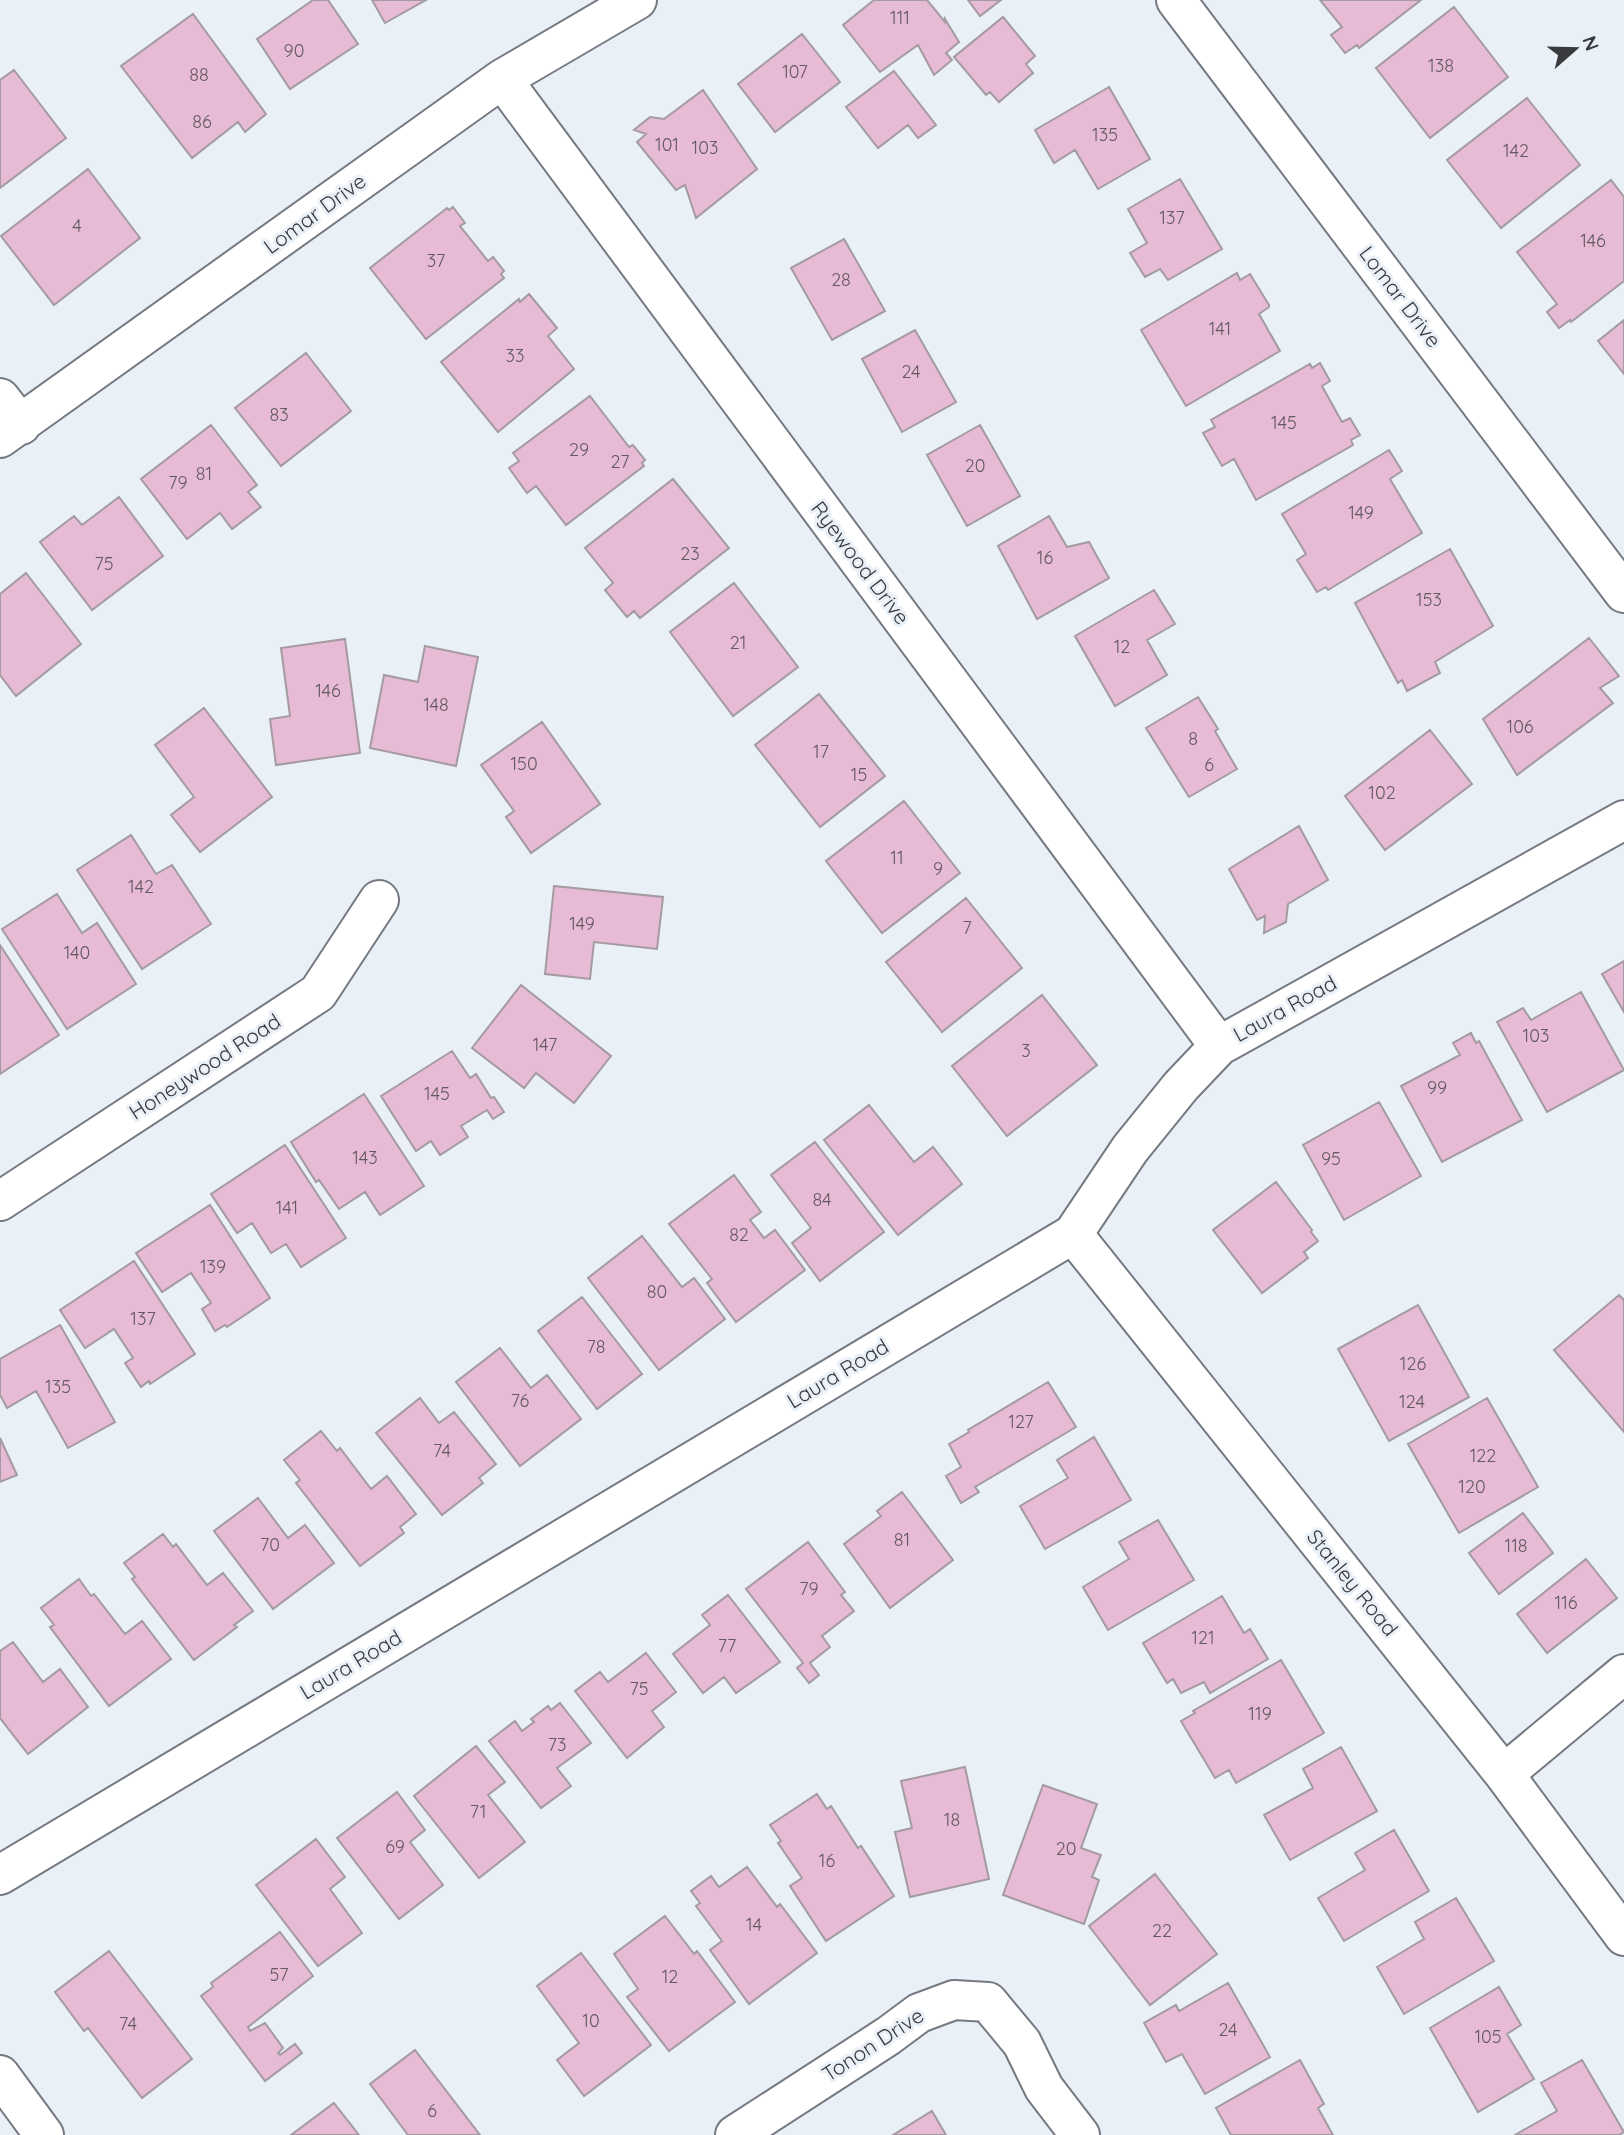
<svg xmlns="http://www.w3.org/2000/svg" width="1624" height="2135" viewBox="0 0 1624 2135" font-family="Quicksand,sans-serif">
  <style>
    .building { fill: #e7bad6; stroke: #a49ba0; stroke-width: 2 }
    .lines { fill: none; stroke-linecap: round; stroke-linejoin: round }
    .minor-casing { stroke: #757981; stroke-width: 42 }
    .minor { stroke: #fff; stroke-width: 38 }
    .labels { text-anchor: middle; stroke-width: 6; stroke-linejoin: round; paint-order: stroke }
    .number-label { font-size: 18px; fill: #645a63 }
    .street-label { font-size: 21px; fill: #383a3d; stroke: #eaf0f8 }
  </style>
  <rect width="100%" height="100%" fill="#eaf0f8"/>
  <path class="building" d="M313 0H328L358 44 290 89 257 39Z
    M372 0H426L385 23Z
    M874 0H927L945 22V19L959 42 946 53 952 60 934 75 918 45 880 72 843 25Z
    M968 0H1001L980 16Z
    M1320 0H1421L1359 48 1357 45 1345 53 1331 35 1342 27Z
    M1454 7 1508 77 1430 138 1376 68Z
    M193 14 266 114 245 132 238 122 192 158 121 66Z
    M1003 17 1035 56 1026 64 1033 73 999 102 990 92 986 95 954 57Z
    M802 34 840 82 775 132 738 84Z
    M14 70 66 138 0 188V80Z
    M894 71 936 125 918 138 908 125 878 148 846 107Z
    M1109 87 1150 159 1098 189 1075 150 1054 163 1035 130Z
    M703 90 757 169 696 218 685 185 676 190 637 142 646 134 634 130 650 117 664 119Z
    M1527 98 1580 165 1501 228 1447 160Z
    M88 169 140 238 54 305 1 236Z
    M1180 179 1222 249 1168 280 1160 269 1145 277 1130 253 1147 243 1128 209Z
    M1611 180 1624 197V281L1571 322 1570 320 1559 328 1547 312 1557 304 1517 252Z
    M453 207 465 223 460 226 488 261 493 257 504 271 501 274 504 278 426 339 370 268 447 208 449 210Z
    M844 239 885 311 832 340 791 268Z
    M1237 273 1240 280 1250 274 1269 305V307L1259 314 1280 351 1186 406 1141 330Z
    M529 294 557 328 548 336 574 369 498 432 441 362 519 299 520 302Z
    M1624 320V374L1598 341Z
    M915 330 956 402 902 432 862 359Z
    M306 353 351 411 281 466 235 408Z
    M1320 363 1330 381 1322 386 1342 422 1350 418 1360 435 1351 440 1353 445 1256 500 1234 459 1222 466 1203 433 1215 427 1211 420 1310 364 1312 368Z
    M590 396 629 447 633 445 645 460 642 463 644 466 566 525 536 486 527 493 509 468 519 461 513 453Z
    M211 425 257 485 248 492 261 507 232 529 220 513 187 539 141 479Z
    M980 425 1020 496 967 526 927 455Z
    M1389 450 1402 471 1390 479 1422 533 1328 590 1326 587 1317 592 1297 560 1306 554 1282 514Z
    M673 479 729 548 640 618 634 611 627 617 605 590 613 583 585 548Z
    M119 497 163 556 92 610 40 542 74 516 82 525Z
    M1049 516 1067 547 1089 542 1109 578 1037 619 998 546Z
    M1450 549 1493 626 1435 662 1440 673 1407 691 1402 680 1398 683 1355 603Z
    M26 573 81 644 16 696 0 675V594Z
    M734 583 798 667 733 716 670 632Z
    M1154 590 1175 624 1147 640 1167 675 1115 706 1075 636Z
    M1589 638 1619 676 1600 688 1613 703 1517 775 1483 719Z
    M345 639 360 753 276 765 270 719 290 716 281 648Z
    M425 646 478 657 456 766 370 748 384 675 418 682Z
    M819 694 885 776 820 827 755 745Z
    M1198 697 1218 729 1215 731 1237 769 1189 797 1146 728Z
    M204 708 272 797 200 852 171 815 194 797 155 745Z
    M542 722 600 804 531 853 506 817 514 811 481 765Z
    M1430 730 1472 784 1385 850 1345 796Z
    M904 801 960 873 882 933 826 861Z
    M1299 826 1328 880 1288 904 1286 922 1264 933 1265 916 1257 920 1229 869Z
    M131 835 156 874 172 865 211 924 142 969 77 870Z
    M554 886 663 897 657 949 594 942 590 979 545 974Z
    M57 894 82 933 97 923 136 984 67 1029 2 929Z
    M966 898 1022 968 942 1032 886 962Z
    M0 945 59 1035 0 1074Z
    M1624 961V1012L1602 974Z
    M521 985 611 1056 574 1103 536 1073 524 1088 472 1048Z
    M1581 992 1624 1070 1547 1112 1497 1022 1523 1008 1531 1020Z
    M1042 995 1097 1065 1007 1136 952 1066Z
    M1471 1033 1476 1043 1479 1041 1522 1120 1442 1162 1401 1086 1460 1055 1453 1043Z
    M452 1051 470 1078 476 1074 491 1098 494 1097 504 1112 493 1119 487 1110 461 1126 468 1137 440 1155 431 1141 416 1151 381 1096Z
    M364 1094 424 1186 380 1215 365 1192 339 1209 319 1180 316 1182 291 1142Z
    M1379 1102 1421 1176 1344 1220 1303 1145Z
    M869 1105 914 1162 933 1147 962 1184 898 1235 824 1140Z
    M815 1142 884 1232 820 1281 792 1243 811 1228 771 1175Z
    M285 1145 346 1238 301 1267 286 1244 271 1253 252 1223 237 1233 211 1194Z
    M734 1175 761 1212 750 1220 764 1238 775 1230 805 1270 736 1322 707 1283 712 1279 669 1224Z
    M1276 1182 1312 1230 1311 1232 1318 1241 1304 1252 1308 1258 1262 1293 1213 1230Z
    M210 1205 270 1298 227 1327 225 1325 215 1331 202 1309 211 1303 191 1273 162 1292 136 1253Z
    M642 1236 682 1287 694 1278 725 1319 659 1370 588 1278Z
    M134 1261 195 1354 150 1384 149 1381 141 1387 125 1363 133 1358 114 1329 85 1348 60 1310Z
    M1619 1295 1624 1300V1432L1554 1350Z
    M582 1297 642 1374 597 1409 538 1331Z
    M1418 1305 1469 1397 1389 1441 1338 1349Z
    M60 1325 115 1422 68 1448 36 1391 7 1408 0 1395V1359Z
    M500 1348 531 1388 547 1375 581 1419 520 1466 456 1382Z
    M1048 1382 1076 1427 975 1487 979 1492 961 1503 946 1476 961 1467 949 1444 969 1432 968 1430Z
    M420 1398 439 1423 454 1412 496 1464 479 1478 483 1483 442 1515 376 1433Z
    M1487 1398 1538 1487 1459 1533 1408 1444Z
    M321 1431 337 1451 340 1448 371 1489 387 1476 416 1514 400 1527 404 1533 360 1566 296 1483 300 1480 284 1460Z
    M1094 1437 1131 1500 1045 1549 1020 1506 1068 1478 1057 1460Z
    M0 1438 17 1475 0 1482Z
    M902 1492 953 1560 890 1608 844 1544 881 1516 877 1511Z
    M258 1498 288 1538 305 1525 334 1563 273 1609 214 1531Z
    M1523 1513 1553 1553 1499 1594 1469 1553Z
    M1158 1520 1194 1580 1108 1630 1083 1587 1129 1559 1119 1542Z
    M163 1534 173 1547 176 1544 207 1585 223 1573 253 1611 234 1625 237 1627 194 1660 132 1579 135 1577 124 1563Z
    M808 1542 845 1592 841 1595 854 1611 822 1636 830 1647 810 1663 819 1675 809 1683 797 1668 803 1663 746 1589Z
    M1586 1559 1617 1598 1547 1653 1517 1614Z
    M79 1579 91 1596 94 1594 125 1634 142 1621 171 1659 109 1706 50 1627 54 1625 41 1608Z
    M728 1595 780 1662 736 1693 724 1677 703 1693 673 1654 710 1625 702 1615Z
    M1222 1596 1244 1633 1250 1629 1268 1659 1210 1693 1204 1682 1181 1693 1173 1679 1167 1683 1143 1643Z
    M13 1642 43 1682 60 1669 88 1707 28 1754 0 1718V1651Z
    M646 1653 676 1692 652 1711 664 1727 627 1758 575 1691 600 1672 608 1682Z
    M1281 1660 1324 1733 1236 1783 1229 1770 1215 1778 1181 1721 1195 1713 1193 1711Z
    M560 1703 591 1743 557 1768 571 1786 541 1808 489 1741 515 1721 522 1731 534 1722 531 1719 548 1706 551 1710Z
    M476 1746 505 1782 488 1795 525 1842 479 1878 414 1796Z
    M1341 1747 1377 1811 1290 1860 1264 1815 1313 1788 1303 1769Z
    M965 1767 989 1879 910 1897 895 1832 912 1828 901 1781Z
    M1043 1785 1097 1804 1081 1848 1101 1855 1092 1877 1099 1880 1084 1924 1003 1895Z
    M397 1792 425 1830 410 1842 443 1885 399 1919 337 1838Z
    M817 1794 827 1809 831 1806 858 1848 861 1846 894 1896 826 1941 790 1886 802 1878 778 1843 781 1841 770 1825Z
    M1394 1830 1429 1891 1344 1941 1318 1898 1365 1870 1355 1853Z
    M316 1839 345 1877 330 1889 362 1933 318 1966 256 1885Z
    M747 1867 777 1907 780 1904 817 1953 749 2004 710 1950 722 1941 696 1906 700 1903 691 1891 711 1876 719 1887Z
    M1155 1874 1217 1954 1150 2005 1089 1926Z
    M1456 1898 1494 1961 1404 2014 1377 1967 1424 1939 1415 1922Z
    M665 1916 694 1954 697 1951 735 2002 669 2051 627 1997 638 1989 614 1954Z
    M280 1932 313 1976 248 2027 250 2031 265 2023 283 2048 278 2053 280 2055 295 2044 302 2053 265 2081 201 1996 213 1987 211 1983Z
    M109 1951 192 2059 142 2098 88 2028 84 2031 55 1992Z
    M581 1953 651 2045 584 2096 557 2060 579 2043 537 1986Z
    M1228 1983 1270 2057 1205 2094 1182 2054 1166 2062 1144 2023 1176 2005 1179 2011Z
    M1499 1987 1521 2025 1507 2034 1534 2079 1478 2112 1430 2028Z
    M415 2050 480 2135H408L370 2084Z
    M1300 2060 1324 2104 1318 2108 1333 2135H1231L1216 2108Z
    M1582 2060 1624 2132 1619 2135H1515L1557 2111 1541 2083Z
    M334 2103 359 2135H291Z
    M932 2111 946 2135H893Z"/>
  <g class="lines">
    <g class="minor-casing">
      <path id="minor" d="M1176 0 1624 593
        M502 79 1219 1046
        M0 398 21 425
        M0 438 502 79 637 0
        M0 1201 318 993 379 900
        M1073 1234 1504 1774 1624 1936
        M1504 1774 1624 1674
        M0 1875 1073 1234 1130 1149 1181 1086 1219 1046 1624 820
        M0 2075 44 2135
        M735 2135 888 2036 919 2013 954 2000 988 2002 1022 2043 1044 2088 1080 2135"/>
    </g>
    <use href="#minor" class="minor"/>
  </g>
  <g class="labels">
    <g class="number-label">
      <text x="900" y="24">111</text>
      <text x="294" y="57">90</text>
      <text x="1441" y="72">138</text>
      <text x="795" y="78">107</text>
      <text x="199" y="81">88</text>
      <text x="202" y="128">86</text>
      <text x="1105" y="141">135</text>
      <text x="667" y="151">101</text>
      <text x="705" y="154">103</text>
      <text x="1516" y="157">142</text>
      <text x="1172" y="224">137</text>
      <text x="77" y="232">4</text>
      <text x="1593" y="247">146</text>
      <text x="436" y="267">37</text>
      <text x="841" y="286">28</text>
      <text x="1220" y="335">141</text>
      <text x="515" y="362">33</text>
      <text x="911" y="378">24</text>
      <text x="279" y="421">83</text>
      <text x="1284" y="429">145</text>
      <text x="579" y="456">29</text>
      <text x="620" y="468">27</text>
      <text x="975" y="472">20</text>
      <text x="204" y="480">81</text>
      <text x="178" y="489">79</text>
      <text x="1361" y="519">149</text>
      <text x="690" y="560">23</text>
      <text x="1045" y="564">16</text>
      <text x="104" y="570">75</text>
      <text x="1429" y="606">153</text>
      <text x="738" y="649">21</text>
      <text x="1122" y="653">12</text>
      <text x="328" y="697">146</text>
      <text x="436" y="711">148</text>
      <text x="1520" y="733">106</text>
      <text x="1193" y="745">8</text>
      <text x="821" y="758">17</text>
      <text x="524" y="770">150</text>
      <text x="1209" y="771">6</text>
      <text x="859" y="781">15</text>
      <text x="1382" y="799">102</text>
      <text x="897" y="864">11</text>
      <text x="938" y="875">9</text>
      <text x="141" y="893">142</text>
      <text x="582" y="930">149</text>
      <text x="967" y="934">7</text>
      <text x="77" y="959">140</text>
      <text x="1536" y="1042">103</text>
      <text x="545" y="1051">147</text>
      <text x="1026" y="1057">3</text>
      <text x="1437" y="1094">99</text>
      <text x="437" y="1100">145</text>
      <text x="365" y="1164">143</text>
      <text x="1331" y="1165">95</text>
      <text x="822" y="1206">84</text>
      <text x="287" y="1214">141</text>
      <text x="739" y="1241">82</text>
      <text x="213" y="1273">139</text>
      <text x="657" y="1298">80</text>
      <text x="143" y="1325">137</text>
      <text x="596" y="1353">78</text>
      <text x="1413" y="1370">126</text>
      <text x="58" y="1393">135</text>
      <text x="520" y="1407">76</text>
      <text x="1412" y="1408">124</text>
      <text x="1021" y="1428">127</text>
      <text x="442" y="1457">74</text>
      <text x="1483" y="1462">122</text>
      <text x="1472" y="1493">120</text>
      <text x="902" y="1546">81</text>
      <text x="270" y="1551">70</text>
      <text x="1516" y="1552">118</text>
      <text x="809" y="1595">79</text>
      <text x="1566" y="1609">116</text>
      <text x="1203" y="1644">121</text>
      <text x="727" y="1652">77</text>
      <text x="639" y="1695">75</text>
      <text x="1260" y="1720">119</text>
      <text x="557" y="1751">73</text>
      <text x="478" y="1818">71</text>
      <text x="952" y="1826">18</text>
      <text x="395" y="1853">69</text>
      <text x="1066" y="1855">20</text>
      <text x="827" y="1867">16</text>
      <text x="754" y="1931">14</text>
      <text x="1162" y="1937">22</text>
      <text x="279" y="1981">57</text>
      <text x="670" y="1983">12</text>
      <text x="591" y="2027">10</text>
      <text x="128" y="2030">74</text>
      <text x="1228" y="2036">24</text>
      <text x="1488" y="2043">105</text>
      <text x="432" y="2117">6</text>
    </g>
    <g class="street-label">
      <text transform="translate(315 214) rotate(-36)" y="7">Lomar Drive</text>
      <text transform="translate(1400 297) rotate(53)" y="7">Lomar Drive</text>
      <text transform="translate(860 563) rotate(53)" y="7">Ryewood Drive</text>
      <text transform="translate(1285 1009) rotate(-29)" y="7">Laura Road</text>
      <text transform="translate(205 1067) rotate(-33)" y="7">Honeywood Road</text>
      <text transform="translate(838 1374) rotate(-31)" y="7">Laura Road</text>
      <text transform="translate(1352 1583) rotate(51)" y="7">Stanley Road</text>
      <text transform="translate(351 1665) rotate(-31)" y="7">Laura Road</text>
      <text transform="translate(873 2045) rotate(-33)" y="7">Tonon Drive</text>
    </g>
  </g>
  <g transform="translate(1575 49) rotate(70)" stroke="#eaf0f8" stroke-width="5" paint-order="stroke">
  <path d="M0-5L12 26L0 18L-12 26Z" fill="#383a3d"/>
  <text y="-10" font-size="19" font-weight="bold" text-anchor="middle" fill="#383a3d">N</text>
  </g>
</svg>
